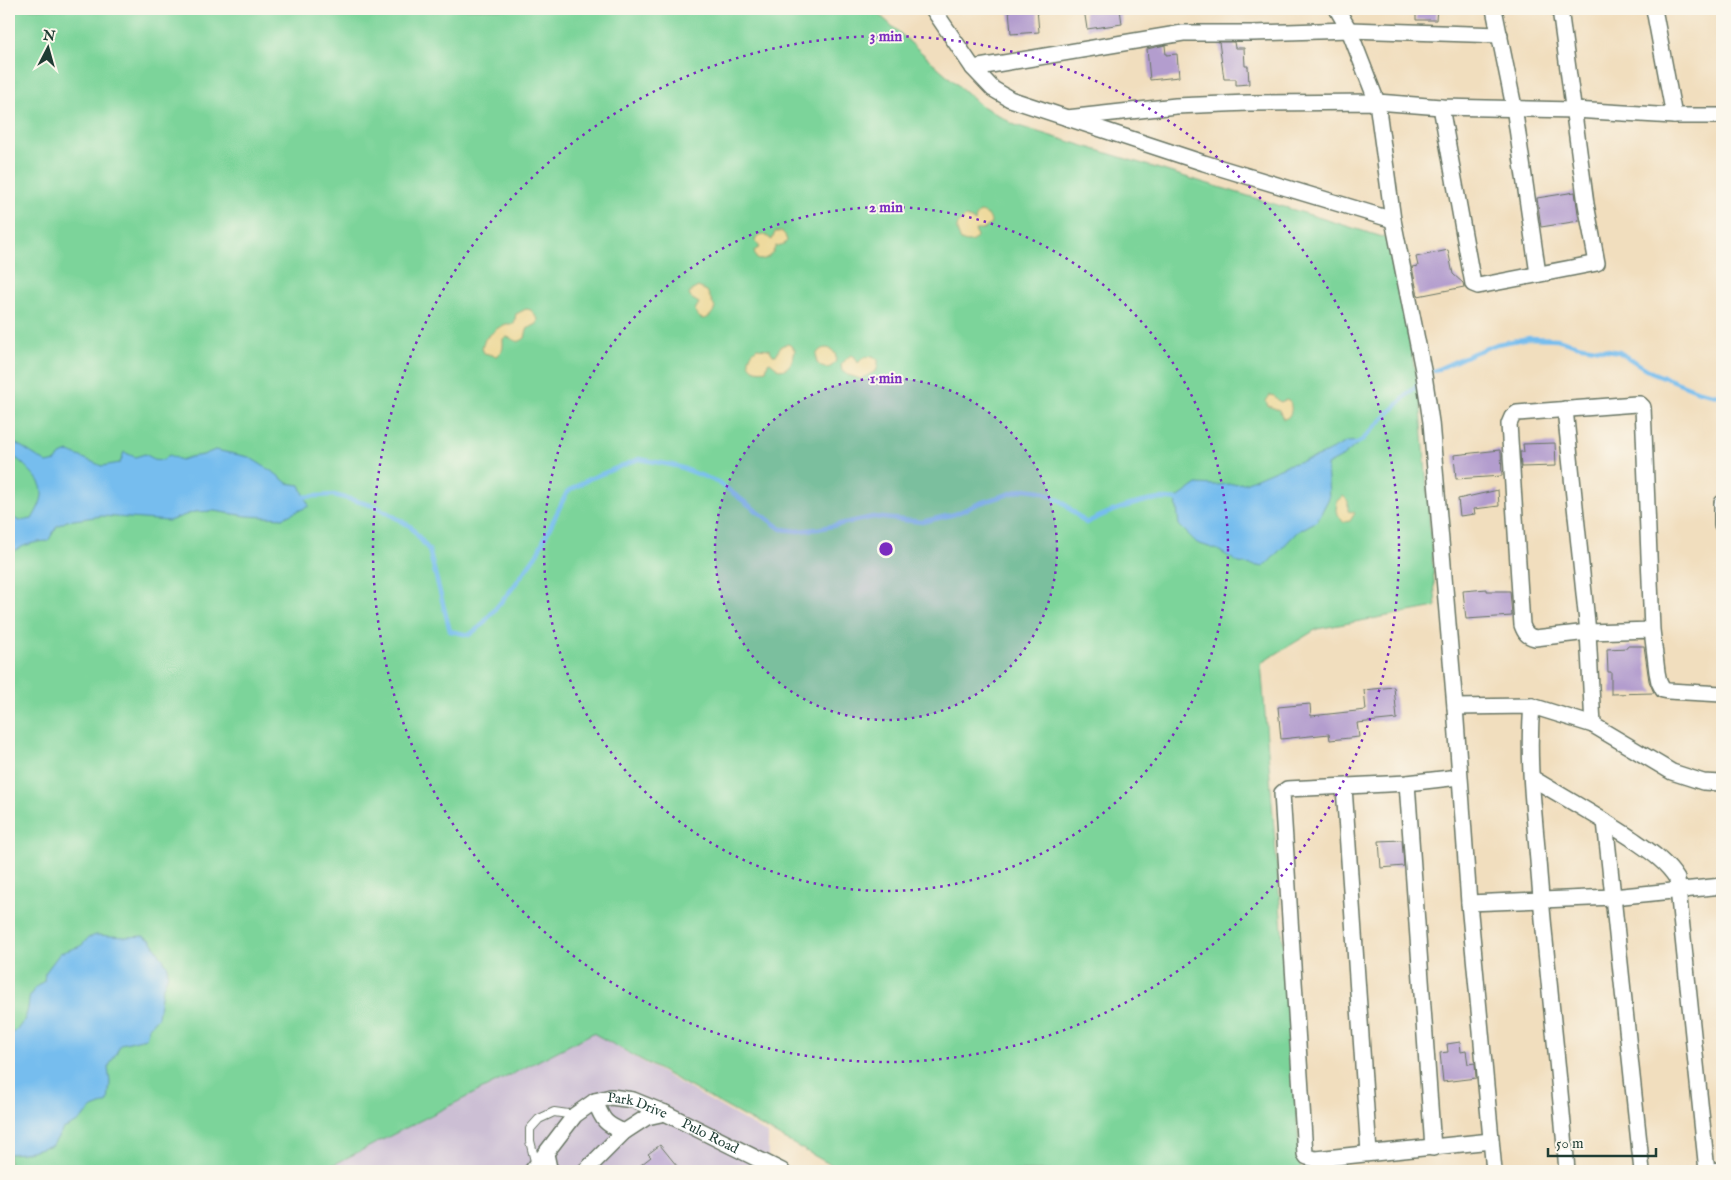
<svg xmlns="http://www.w3.org/2000/svg" width="1731" height="1180" viewBox="0 0 1731 1180" font-family="'IM FELL English',serif">
  <style>
    .industrial { fill: #ccbfd4 }
    .green { fill: #7bd49a; stroke: #4d8867 }
    .sand { fill: #eeda9e; stroke: #868c69 }
    .water { fill: #76bdee; stroke: #4a7d91 }
    .lines { fill: none; stroke-linecap: round; stroke-linejoin: round }
    .stream { stroke: #76bdee; stroke-width: 4.5 }
    .building { fill: #b39dce }
    .service-casing { stroke: #687564; stroke-width: 10 }
    .minor-casing { stroke: #687564; stroke-width: 18 }
    .service { stroke: #fff; stroke-width: 8 }
    .minor { stroke: #fff; stroke-width: 15 }
    .ring { fill: none; stroke: #7b2cbf; stroke-width: 2.5; stroke-dasharray: 2.5 5 }
    .labels { text-anchor: middle; stroke-width: 4; stroke-linejoin: round; paint-order: stroke }
    .street-label { font-size: 14px; fill: #1f3d34; stroke: #fbf7ec }
    .centre { fill: #7b2cbf; stroke: #fbf7ec; stroke-width: 2.5 }
    .ring-label { font-size: 15px; text-anchor: middle; font-weight: bold; fill: #7b2cbf; stroke: #fbf7ec; stroke-width: 4; stroke-linejoin: round; paint-order: stroke }
  </style>
  <rect width="100%" height="100%" fill="#fbf7ec"/>
  <filter id="ink" filterUnits="userSpaceOnUse"><feTurbulence type="fractalNoise" baseFrequency=".02" numOctaves="2"/><feDisplacementMap in="SourceGraphic" scale="10" xChannelSelector="R" yChannelSelector="G"/><feConvolveMatrix kernelMatrix="1 2 1 2 8 2 1 2 1" color-interpolation-filters="sRGB"/></filter>
  <filter id="wash" filterUnits="userSpaceOnUse"><feTurbulence type="fractalNoise" baseFrequency=".0096" numOctaves="4" result="noise"/><feDisplacementMap in="SourceGraphic" scale="20" xChannelSelector="R" yChannelSelector="G"/><feGaussianBlur stdDeviation="1.12" result="paint"/><feColorMatrix in="noise" values="0 0 0 0 0 0 0 0 0 0 0 0 0 0 0 0 0 1.4 0 .05"/><feComposite in="paint" operator="in"/></filter>
  <g filter="url(#wash)">
    <rect width="100%" height="100%" fill="#f1debe"/>
    <path class="industrial" d="M593 1033 768 1134V1171H321Z"/>
    <path class="green" d="M9 9H873L979 104 1015 125 1386 238 1400 293 1420 396 1436 607 1317 629 1261 663 1301 1171H842L593 1033 321 1171H9Z"/>
    <path class="sand" d="M980 212C987 213 991 217 991 224L983 230H975L977 236C974 243 967 243 961 240 955 230 955 223 966 217L971 219 975 222 976 215Z
      M775 232H782L785 235 787 241C784 245 781 245 776 246 772 254 769 259 759 260L756 258 754 251 760 247 755 241C756 235 760 234 765 235L772 240Z
      M698 287 707 291 715 308C710 320 700 324 695 310L699 303 691 298 689 295 691 291Z
      M526 309 531 310 538 319 537 324 527 329 525 338C515 346 514 337 505 337L503 339C503 348 504 352 496 356L484 353 482 348 485 339 498 328 506 324H514L516 314Z
      M788 344 793 347 795 351C792 360 791 369 780 370L770 362 768 363 766 370C748 374 743 358 757 348L769 349 773 355H776C781 348 777 346 788 344Z
      M816 358a10 10 0 1 1 20 0a10 10 0 1 1-20 0Z
      M851 355 855 357 858 363 864 357 873 356 878 360V366L876 371 861 379 848 375 842 371 841 365 847 358Z
      M1270 395 1274 396 1280 402 1286 400 1290 402C1292 409 1292 413 1287 418L1283 419 1279 410 1268 406 1266 401Z
      M1343 496 1348 501V511L1355 513 1350 521 1343 522 1336 511 1337 501Z"/>
    <path class="water" d="M9 440 22 447 47 463 56 461 60 455 69 452 102 466 120 463 124 452 135 457 145 454 154 459 163 460 169 455 181 460 190 457 203 455 215 450 230 453 249 457 276 474 287 483 300 485 309 506 283 518 247 516 214 511 194 512 169 521 102 516 67 521 57 526 48 541C32 542 21 546 9 554V519L13 517 19 521 32 519C43 500 48 489 31 472 22 463 20 460 9 454Z
      M1361 441 1342 457 1327 465 1329 498 1317 521 1297 532 1264 567 1239 563 1218 550 1197 543 1179 525 1176 499 1197 484 1215 485 1245 483 1287 465 1317 457 1347 442Z
      M96 935 127 937 143 936 151 940 168 967 167 978 162 989 158 1017 149 1027 146 1038 121 1044 108 1068 110 1082 108 1102 93 1108 78 1122 63 1129 53 1145 23 1153 9 1154V1036C13 1032 20 1027 23 1022 34 1002 21 997 44 981L45 973 60 953 81 946 88 938Z"/>
    <g class="lines">
      <path class="stream" d="M1434 371 1471 354 1497 344 1529 338 1557 339 1577 345 1619 352 1651 372 1699 391 1722 396
        M1357 443 1361 441 1419 383
        M299 497 334 495 353 500 377 507 410 526 429 550 450 631 469 635 481 626 511 590 537 554 567 492 589 479 639 459 677 466 718 482 781 529 798 531 818 529 873 517 922 522 955 514 980 503 1025 489 1041 491 1061 501 1086 523C1109 511 1155 493 1181 501"/>
    </g>
    <g id="blocks">
      <path class="building" d="M1009 9H1037L1039 32 1011 34Z
        M1084 9H1120L1122 24 1087 29Z
        M1416 9H1437L1436 20H1416Z
        M1219 42H1234L1235 48H1244L1245 66H1248L1249 84 1236 85V79H1224Z
        M1165 45 1166 55 1177 54 1179 77 1150 80 1147 49Z
        M1575 192 1579 221 1541 227 1537 198Z
        M1448 250 1453 274 1463 283 1464 287 1418 296 1412 267 1418 266 1416 257Z
        M1555 443 1556 466 1521 467 1520 452H1524L1523 444Z
        M1500 450V452H1501L1502 476 1456 479 1454 455Z
        M1498 490 1499 506 1474 509 1475 514 1460 516 1458 499Z
        M1487 589V591H1510L1512 616 1466 619 1463 591Z
        M1627 646H1644L1649 681 1654 693 1611 694V672H1608L1607 649 1627 648Z
        M1394 687 1397 719 1357 723 1359 737 1330 740 1329 734 1281 739 1278 707 1310 704 1311 716 1366 710 1364 690Z
        M1402 840 1404 866 1381 868 1379 841Z
        M1460 1042 1461 1052 1466 1051 1468 1064 1475 1063 1476 1078 1443 1082 1440 1053 1448 1052 1447 1044Z
        M660 1145 677 1166 671 1171H633L651 1157 648 1154Z"/>
    </g>
  </g>
  <g filter="url(#ink)">
    <use href="#blocks" fill-opacity="0" stroke="#687564" stroke-width="1"/>
    <g class="lines">
      <g class="service-casing">
        <path id="service" d="M536 1165 530 1141V1129L539 1119 554 1112 575 1115"/>
      </g>
      <g class="minor-casing">
        <g id="minor">
          <path d="M933 9 973 68 993 89 1010 99 1204 163 1393 220"/>
          <path d="M1337 9 1349 30 1377 102 1393 220 1424 375 1431 422 1455 707 1469 903 1494 1171"/>
          <path d="M1494 9 1514 107 1538 274"/>
          <path d="M973 68 1183 33H1253L1349 30 1500 35"/>
          <path d="M1441 107 1473 284 1478 286 1597 263 1586 204 1560 9"/>
          <path d="M1674 116H1722"/>
          <path d="M1067 118 1176 106 1248 103 1377 102 1441 107 1574 110 1674 116 1654 9"/>
          <path d="M1565 409 1588 632 1593 725"/>
          <path d="M1722 503V525"/>
          <path d="M1652 630 1588 632 1535 638C1527 636 1525 633 1522 625L1509 424 1512 417 1517 413 1636 404H1640L1643 407 1652 630 1657 672 1659 682 1663 690 1668 691 1722 694"/>
          <path d="M1532 706C1527 758 1534 810 1538 861 1546 965 1559 1068 1567 1171"/>
          <path d="M1455 707 1532 706 1593 725 1672 772 1703 782 1722 783"/>
          <path d="M1459 777 1407 783 1287 789 1282 793 1305 1154 1307 1157 1316 1159 1491 1141"/>
          <path d="M1532 778C1565 798 1599 817 1631 838 1648 850 1666 861 1677 879L1707 1171"/>
          <path d="M1407 783 1433 1148"/>
          <path d="M1344 787 1369 1153"/>
          <path d="M1605 821 1642 1171"/>
          <path d="M1469 903 1613 897 1722 886"/>
          <path d="M595 1101C603 1121 605 1124 624 1132"/>
          <path d="M546 1154 549 1168 552 1171"/>
          <path id="s1" d="M532 1171 575 1115 595 1101 611 1097 633 1100 665 1113 782 1171"/>
          <path d="M585 1171 624 1132 647 1117 665 1113"/>
          <path d="M1710 1171 1722 1170"/>
        </g>
      </g>
      <use href="#service" class="service"/>
      <use href="#minor" class="minor"/>
    </g>
  </g>
  <circle cx="886" cy="549" r="171" fill="#7b2cbf" fill-opacity=".12"/>
  <g class="ring">
    <circle cx="886" cy="549" r="171"/>
    <circle cx="886" cy="549" r="342"/>
    <circle cx="886" cy="549" r="513"/>
  </g>
  <g class="labels">
    <g class="street-label">
      <text dy="5" stroke="none"><textPath href="#s1" startOffset="139">Park Drive</textPath></text>
      <text dy="5" stroke="none"><textPath href="#s1" startOffset="219">Pulo Road</textPath></text>
    </g>
  </g>
  <circle cx="886" cy="549" r="8" class="centre"/>
  <g class="ring-label">
    <text x="886" y="41">3 min</text>
    <text x="886" y="212">2 min</text>
    <text x="886" y="383">1 min</text>
  </g>
  <rect width="1731" height="1180" fill="none" stroke="#fbf7ec" stroke-width="30"/>
  <g transform="translate(48 48) rotate(6)" stroke="#fbf7ec" stroke-width="4" paint-order="stroke">
  <path d="M0-4L9 19L0 12L-9 19Z" fill="#1f3d34"/>
  <text y="-8" font-size="14" font-weight="bold" text-anchor="middle" fill="#1f3d34">N</text>
  </g>
  <path d="M1548 1148v8h108v-8" fill="none" stroke="#1f3d34" stroke-width="2.5"/>
  <text x="1556" y="1148" font-size="15" fill="#1f3d34" stroke="#fbf7ec" stroke-width="4" paint-order="stroke">50 m</text>
</svg>
